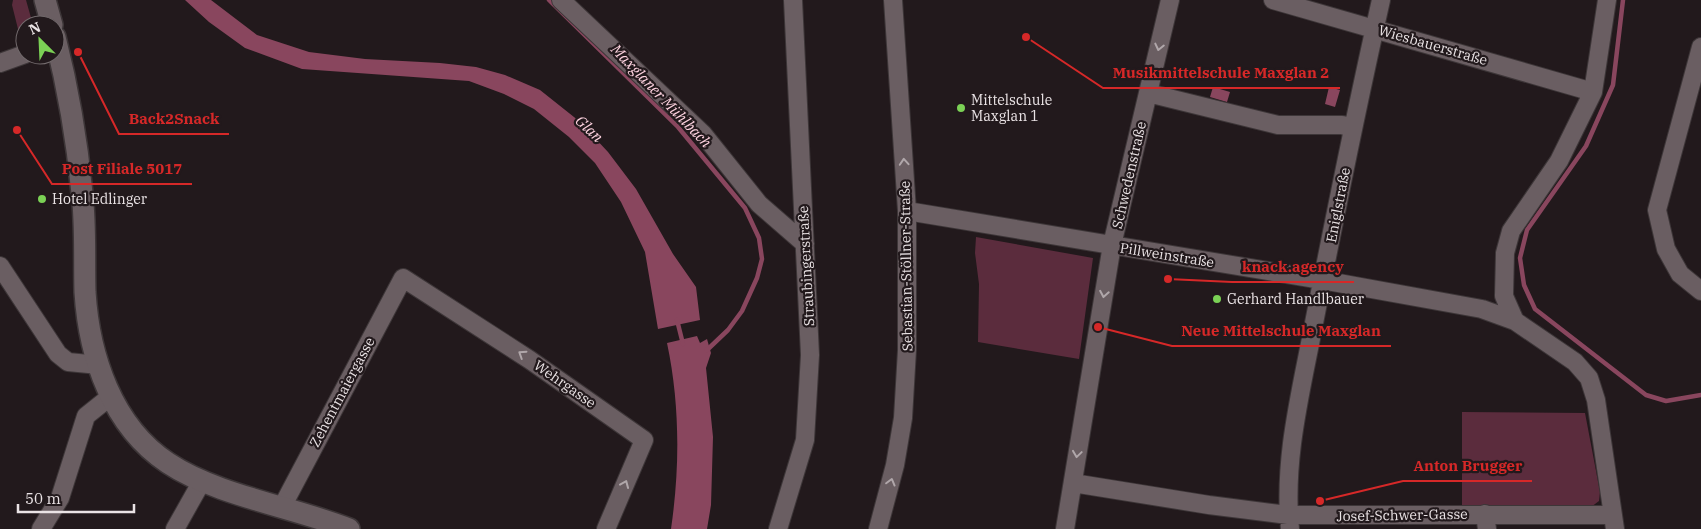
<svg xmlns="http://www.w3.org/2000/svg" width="1701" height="529" viewBox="0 0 1701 529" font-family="'IBM Plex Serif',serif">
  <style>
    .green { fill: #5b2c3d }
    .water { fill: #89465e }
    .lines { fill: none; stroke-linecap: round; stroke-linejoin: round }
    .stream { stroke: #89465e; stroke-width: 4.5 }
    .minor-casing { stroke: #3d3638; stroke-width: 20 }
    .tertiary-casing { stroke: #3d3638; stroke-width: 24 }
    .minor { stroke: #6a5e62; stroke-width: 18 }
    .tertiary { stroke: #6a5e62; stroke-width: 21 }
    .oneway { stroke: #b0a7aa }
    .poi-dot { fill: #7bd155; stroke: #22191c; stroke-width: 2 }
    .labels { text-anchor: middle; stroke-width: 4.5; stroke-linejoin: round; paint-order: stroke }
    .street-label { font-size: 14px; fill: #eae3e5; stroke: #22191c }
    .poi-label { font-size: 14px; fill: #eae3e5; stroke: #22191c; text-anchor: start }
    .water-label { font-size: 15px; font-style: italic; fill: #ffd4e1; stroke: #22191c }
    .leader { fill: none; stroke: #d62828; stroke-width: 2 }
    .callout-dot { fill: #d62828; stroke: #22191c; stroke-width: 2 }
    .callout-label { font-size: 15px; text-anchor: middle; font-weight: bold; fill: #d62828; stroke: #22191c; stroke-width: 4.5; stroke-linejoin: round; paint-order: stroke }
  </style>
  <rect width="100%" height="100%" fill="#22191c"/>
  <path class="green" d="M13 0H26L33 25H25V40L18 44 17 40 20 37 12 5Z
    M976 237 1093 258 1079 359 978 342 979 284 975 253Z
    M1462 412 1585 413 1600 492 1599 501 1591 507 1462 505Z"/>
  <path class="water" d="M185 0H211L257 35 309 52 365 59 440 63 476 67 505 75 540 90 579 121 608 152 636 189 673 254 696 287 700 320 658 329 645 252 621 202 595 163 569 137 534 109 504 94 469 81 302 69 245 48 209 22Z
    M1213 87 1230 92 1227 102 1210 97Z
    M1329 87 1340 90 1335 107 1325 104Z
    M697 336 700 343 707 339 711 353 706 368 713 437 711 505 707 529H671C680 467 680 404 667 343Z"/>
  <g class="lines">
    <path class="stream" d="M549 0 678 127 745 208 759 238 762 259 757 278 742 311 728 330 707 350
      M1623 0 1613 85 1586 146 1527 230 1520 258 1524 285 1535 309 1646 395 1666 401 1701 395
      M677 320 683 344"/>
    <g class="minor-casing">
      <path id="minor" d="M561 0 703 134 759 204 805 244
        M1273 0 1593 92
        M1607 0 1593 92 1559 161 1511 231 1505 253 1504 296 1515 321 1575 362 1589 378 1596 400 1615 529
        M1701 47 1657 210 1666 249 1680 274 1701 291
        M0 63 25 54
        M1148 93 1278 125H1342L1353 128
        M907 211 1322 280 1482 309 1515 321
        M0 266 58 354 68 362 99 365
        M1073 483 1209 505 1288 515H1613
        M282 507 403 278 530 360 644 440 606 529
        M1485 514 1487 529
        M41 529 60 498 86 416 111 396
        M175 529 202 481
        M778 529 805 440 810 355 793 0
        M878 529 895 465 903 418 907 350V211L893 0
        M1065 529 1112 245 1170 0
        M1290 529C1283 459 1301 392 1314 323 1335 215 1357 107 1381 0"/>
    </g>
    <g class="tertiary-casing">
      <path id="tertiary" d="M45 0 52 25
        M55 37C68 88 77 141 82 193 86 226 84 259 85 292 89 356 112 426 168 463 216 495 293 507 349 529"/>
    </g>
    <use href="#minor" class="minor"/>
    <use href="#tertiary" class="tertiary"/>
  </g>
  <defs><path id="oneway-chevron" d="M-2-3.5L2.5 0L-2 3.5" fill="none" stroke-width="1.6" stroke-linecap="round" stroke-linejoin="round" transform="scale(1.25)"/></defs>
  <g class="oneway">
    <use href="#oneway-chevron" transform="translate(1159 47) rotate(103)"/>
    <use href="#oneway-chevron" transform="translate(904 162) rotate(-94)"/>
    <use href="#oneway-chevron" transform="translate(1104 294) rotate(100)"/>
    <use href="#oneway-chevron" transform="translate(522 354) rotate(-147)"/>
    <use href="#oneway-chevron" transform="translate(1077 454) rotate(98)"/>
    <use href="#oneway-chevron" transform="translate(891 482) rotate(-75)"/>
    <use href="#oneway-chevron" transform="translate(625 484) rotate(-67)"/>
  </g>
  <g class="poi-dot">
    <circle cx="961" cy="108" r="5"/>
    <circle cx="42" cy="199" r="5"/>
    <circle cx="1217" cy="299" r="5"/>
  </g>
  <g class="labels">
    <g class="street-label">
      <text transform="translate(1433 45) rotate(16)" y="5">Wiesbauerstraße</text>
      <text transform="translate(1129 175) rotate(-77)" y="5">Schwedenstraße</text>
      <text transform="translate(1338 205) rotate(-79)" y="5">Eniglstraße</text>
      <text transform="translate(1167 255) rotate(9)" y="5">Pillweinstraße</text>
      <text transform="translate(806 266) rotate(-93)" y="5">Straubingerstraße</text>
      <text transform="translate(906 266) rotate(-91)" y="5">Sebastian-Stöllner-Straße</text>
      <text transform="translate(565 384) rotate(35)" y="5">Wehrgasse</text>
      <text transform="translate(342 392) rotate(-62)" y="5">Zehentmaiergasse</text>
      <text transform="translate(1402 515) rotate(-1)" y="5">Josef-Schwer-Gasse</text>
    </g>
    <g class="poi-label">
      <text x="971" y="105">Mittelschule<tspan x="971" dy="16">Maxglan 1</tspan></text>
      <text x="52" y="204">Hotel Edlinger</text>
      <text x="1227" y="304">Gerhard Handlbauer</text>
    </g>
    <g class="water-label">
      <text transform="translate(661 96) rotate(46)" y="5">Maxglaner Mühlbach</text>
      <text transform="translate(589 129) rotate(43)" y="5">Glan</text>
    </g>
  </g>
  <path class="leader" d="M1026 37L1103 88H1340M78 52L119 134H229M17 130L52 184H192M1168 279L1232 282H1354M1098 327L1172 346H1391M1320 501L1403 481H1532"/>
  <g class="callout-dot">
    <circle cx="1026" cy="37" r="5"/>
    <circle cx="78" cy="52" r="5"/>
    <circle cx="17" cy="130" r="5"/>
    <circle cx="1168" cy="279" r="5"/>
    <circle cx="1098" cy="327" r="5"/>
    <circle cx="1320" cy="501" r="5"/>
  </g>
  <g class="callout-label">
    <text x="1221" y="78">Musikmittelschule Maxglan 2</text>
    <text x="174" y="124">Back2Snack</text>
    <text x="122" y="174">Post Filiale 5017</text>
    <text x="1293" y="272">knack.agency</text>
    <text x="1281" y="336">Neue Mittelschule Maxglan</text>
    <text x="1468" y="471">Anton Brugger</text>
  </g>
  <g transform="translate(40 40) rotate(336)"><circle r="24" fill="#22191c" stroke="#726a6c"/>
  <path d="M0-4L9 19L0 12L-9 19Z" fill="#7bd155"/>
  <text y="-8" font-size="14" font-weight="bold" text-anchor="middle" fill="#eae3e5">N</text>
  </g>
  <path d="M18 504v8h116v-8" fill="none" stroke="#eae3e5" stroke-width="2.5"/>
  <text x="25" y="504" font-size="15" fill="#eae3e5" stroke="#22191c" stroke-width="4" paint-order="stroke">50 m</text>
</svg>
